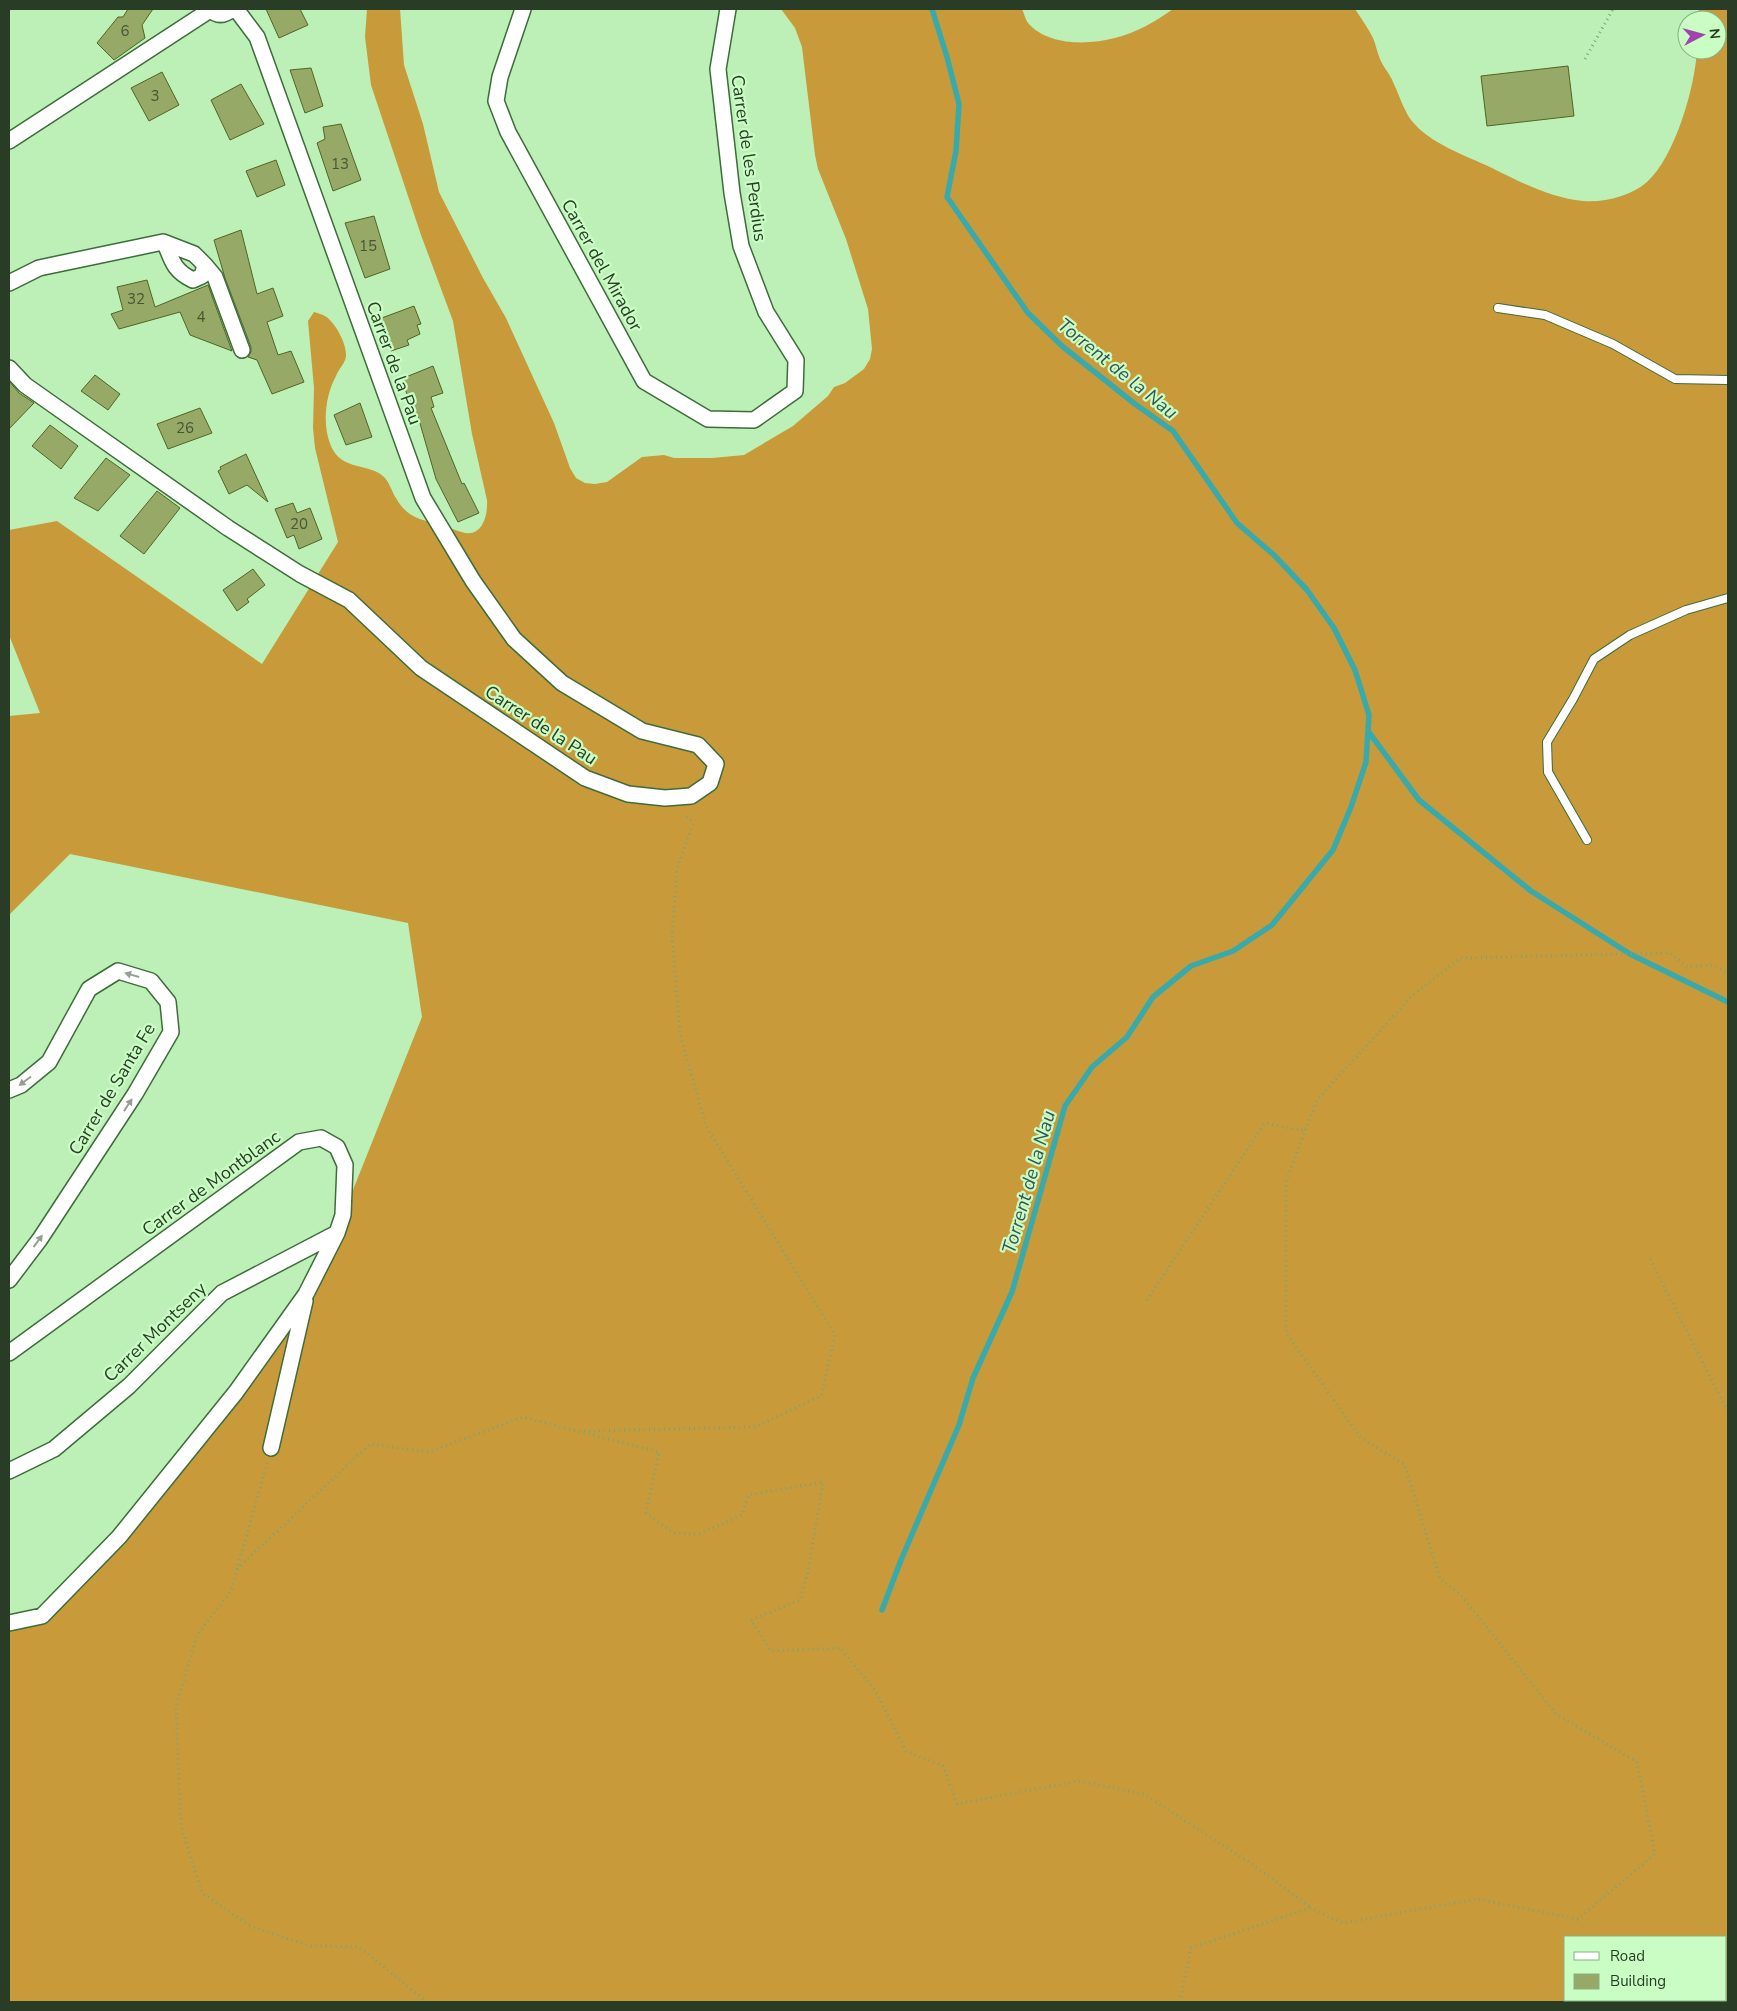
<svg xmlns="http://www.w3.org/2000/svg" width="1737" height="2011" viewBox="0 0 1737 2011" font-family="'Nunito Sans',sans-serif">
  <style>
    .forest { fill: #c89a39; fill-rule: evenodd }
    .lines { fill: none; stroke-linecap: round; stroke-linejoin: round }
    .stream { stroke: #39aaac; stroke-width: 5.5 }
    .building { fill: #96a967; stroke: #536423 }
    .service-casing { stroke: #3e6c3a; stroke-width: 10 }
    .minor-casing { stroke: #3e6c3a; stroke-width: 18 }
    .path { stroke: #7da479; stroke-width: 3; stroke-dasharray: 1 4; stroke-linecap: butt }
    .service { stroke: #fff; stroke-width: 8 }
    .minor { stroke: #fff; stroke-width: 15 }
    .oneway { fill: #949e92 }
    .labels { text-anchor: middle; stroke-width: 4.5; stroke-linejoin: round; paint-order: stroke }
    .number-label { font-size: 15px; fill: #445736 }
    .street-label { font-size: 18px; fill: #283c26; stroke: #c9fdc4 }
    .water-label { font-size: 19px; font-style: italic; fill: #355457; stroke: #c9fdc4 }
  </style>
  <rect width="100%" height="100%" fill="#bcf0b7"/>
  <path class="forest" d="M367 9H400L404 65 423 124 439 192 483 278 506 318 554 423 570 468 576 478 585 483 595 484 607 482 642 457 664 455 674 458H712L744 455 793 426 828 396 834 387 845 383 864 369 870 359 872 349 868 309 846 239 818 169 815 155 802 47 795 28 781 9H1022C1024 13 1025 19 1028 23 1048 46 1088 45 1115 38 1136 33 1156 21 1173 9H1355C1361 18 1368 28 1373 38 1376 45 1377 52 1380 59 1383 67 1390 74 1393 82 1399 94 1403 109 1411 120 1430 144 1465 155 1492 168 1520 182 1551 198 1583 201 1604 203 1631 196 1647 182 1675 157 1695 87 1697 50H1717V20H1698L1699 9H1728V2002H9V1623L43 1616 119 1537 306 1294 343 1215 422 1017 408 923 70 854 9 915V716L40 713 9 635V530L57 521 262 664 338 542 315 448 313 428 314 388 308 321 314 312C317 313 322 314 325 316 335 322 347 344 346 356 346 362 338 370 336 376 325 396 322 426 331 446 342 472 370 462 385 478 390 484 392 492 396 498 407 518 420 519 440 525 448 527 457 531 465 533 483 536 488 514 487 500L472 434 453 321 421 235 371 85 365 37ZM1566 1937H1726V2000H1566Z"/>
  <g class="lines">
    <path class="stream" d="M1368 731 1419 800 1531 891 1630 954 1728 1002
      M882 1610 901 1560 959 1425 973 1378 1012 1292 1065 1106 1092 1067 1127 1037 1153 997 1191 966 1233 951 1272 925 1333 850 1351 807 1366 762 1369 715 1355 670 1334 628 1307 590 1274 555 1237 523 1173 431 1135 404 1062 346 1028 313 947 197 956 151 959 104 947 57 932 9"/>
  </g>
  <path class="building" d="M128 9H153L142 25 145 38 114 60 97 43 118 17H123Z
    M266 9H300L308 25 279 38Z
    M1568 66 1574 116 1487 126 1481 76Z
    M311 68 323 106 305 113 290 70Z
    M162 72 179 105 149 121 131 88Z
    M241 84 264 124 230 140 211 100Z
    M341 124 361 180 333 191 317 143 325 139 323 127Z
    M276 160 285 185 257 197 246 171Z
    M374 216 390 269 365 278 345 223Z
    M241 230 257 294 273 288 283 316 267 322 278 355 291 351 304 382 272 394 257 360 248 357 251 352V347L225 278 214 240Z
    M147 280 155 307 208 285 232 351 190 335 180 312 119 329 111 314 123 310 117 287Z
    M414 306 421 324 417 325 420 334 407 340 409 345 391 351 379 319Z
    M433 366 443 393 431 397 434 407 431 408 462 484 464 483 479 513 458 522 436 479 417 413 415 414 401 379Z
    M95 375 120 394 108 410 81 391Z
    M9 381 19 393 34 403 9 429Z
    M360 403 372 437 346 445 334 415Z
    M200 408 212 433 168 449 157 424Z
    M50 425 78 446 61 469 32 446Z
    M246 454 268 502 247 485 229 494 218 471 221 469 220 467Z
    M106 458 130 475 98 511 74 498Z
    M157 491 180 508 144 554 120 536Z
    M293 503 297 513 310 508 322 539 299 549 294 535 287 538 275 509Z
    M253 569 265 585 247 599 249 602 237 611 223 590Z"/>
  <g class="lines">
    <g class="service-casing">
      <path id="service" d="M1498 308 1545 315 1613 344 1675 379 1728 380
        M1587 840 1548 772 1547 742 1573 699 1594 659 1630 635 1686 610 1728 598"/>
    </g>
    <g class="minor-casing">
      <path id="minor" d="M209 9C217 16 224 16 232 9
        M523 9 500 77 496 101 508 132 644 381 708 419 754 420 795 391 796 360 766 312 741 246 732 193 718 69 728 9
        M9 141 210 10
        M205 265 215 277 242 350
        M9 283 39 268 163 242 194 254 205 265 202 276 193 280C174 271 172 261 165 243
        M9 368 25 385 228 528 300 574 349 600 421 668 585 778 628 794 665 798 691 796 710 783 716 764 698 745 642 731 562 683 514 639 473 581 423 498 257 37 236 9
        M9 1090 21 1085 49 1062 89 989 118 971 151 981 168 1002 171 1032 135 1094 40 1239 9 1280
        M9 1353 299 1142 321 1138 337 1147 345 1165 343 1215 337 1233 306 1294 236 1392 119 1537 42 1616 9 1623
        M271 1448 305 1301
        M9 1471 54 1449 129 1386 222 1293 337 1233"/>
    </g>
    <path class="path" d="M1585 59 1613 9
      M1650 1259 1728 1412
      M1147 1300 1265 1123 1305 1131
      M584 1431 755 1427 821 1396 835 1335 706 1126 680 1034 672 935 677 869 693 823 685 814
      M267 1463 231 1591 197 1635 176 1707 181 1826 202 1893 252 1927 311 1946 359 1947 427 2002
      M237 1569 370 1444 429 1452 523 1417 659 1452 646 1513 673 1533 699 1534 742 1515 749 1495 823 1482 808 1571 800 1600 751 1620 771 1651 840 1648 875 1690 906 1751 943 1766 957 1804 1078 1781 1144 1794 1253 1865 1310 1907
      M1180 2002 1191 1948 1310 1908 1343 1923 1476 1899 1578 1919 1655 1854 1637 1762 1556 1714 1460 1594 1440 1579 1405 1465 1360 1437 1286 1333V1181L1317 1100 1411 997 1460 958 1670 953 1687 967 1712 965 1728 973"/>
    <use href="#service" class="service"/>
    <use href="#minor" class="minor"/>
  </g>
  <defs><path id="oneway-solid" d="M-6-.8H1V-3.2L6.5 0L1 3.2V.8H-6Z" transform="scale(1.25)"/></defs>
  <g class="oneway">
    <use href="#oneway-solid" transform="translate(132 975) rotate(-164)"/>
    <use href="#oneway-solid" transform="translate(25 1081) rotate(143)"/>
    <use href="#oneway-solid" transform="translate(128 1105) rotate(-57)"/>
    <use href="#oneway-solid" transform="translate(38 1241) rotate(-54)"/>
  </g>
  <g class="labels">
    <g class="number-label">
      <text x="125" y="36">6</text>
      <text x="155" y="101">3</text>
      <text x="340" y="169">13</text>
      <text x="368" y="251">15</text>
      <text x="136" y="304">32</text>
      <text x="201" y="322">4</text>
      <text x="185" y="433">26</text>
      <text x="299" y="529">20</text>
    </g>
    <g class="street-label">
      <text transform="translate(749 158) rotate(82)" y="6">Carrer de les Perdius</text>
      <text transform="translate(602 265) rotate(61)" y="6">Carrer del Mirador</text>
      <text transform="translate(394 363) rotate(70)" y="6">Carrer de la Pau</text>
      <text transform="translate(541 725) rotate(33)" y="6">Carrer de la Pau</text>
      <text transform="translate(112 1089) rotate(-59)" y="6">Carrer de Santa Fe</text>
      <text transform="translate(211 1183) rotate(-36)" y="6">Carrer de Montblanc</text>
      <text transform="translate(155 1332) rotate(-44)" y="6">Carrer Montseny</text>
    </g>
    <g class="water-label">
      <text transform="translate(1118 368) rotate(39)" y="7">Torrent de la Nau</text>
      <text transform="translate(1028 1182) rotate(-74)" y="7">Torrent de la Nau</text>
    </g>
  </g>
  <rect width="1737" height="2011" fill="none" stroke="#283c26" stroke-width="20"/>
  <rect x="1564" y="1936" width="162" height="65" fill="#c9fdc4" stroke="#89b085"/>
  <rect x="1574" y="1952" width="25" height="8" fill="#ffffff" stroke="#89b085"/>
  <text x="1610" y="1961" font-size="15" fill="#283c26">Road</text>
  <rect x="1574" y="1974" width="25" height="15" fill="#96a967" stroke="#89b085"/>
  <text x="1610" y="1986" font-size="15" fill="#283c26">Building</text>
  <g transform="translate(1702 35) rotate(84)"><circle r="24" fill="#c9fdc4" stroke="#89b085"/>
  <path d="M0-4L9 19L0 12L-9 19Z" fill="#a145ae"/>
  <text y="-8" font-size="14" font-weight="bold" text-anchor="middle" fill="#283c26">N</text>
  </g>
</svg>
